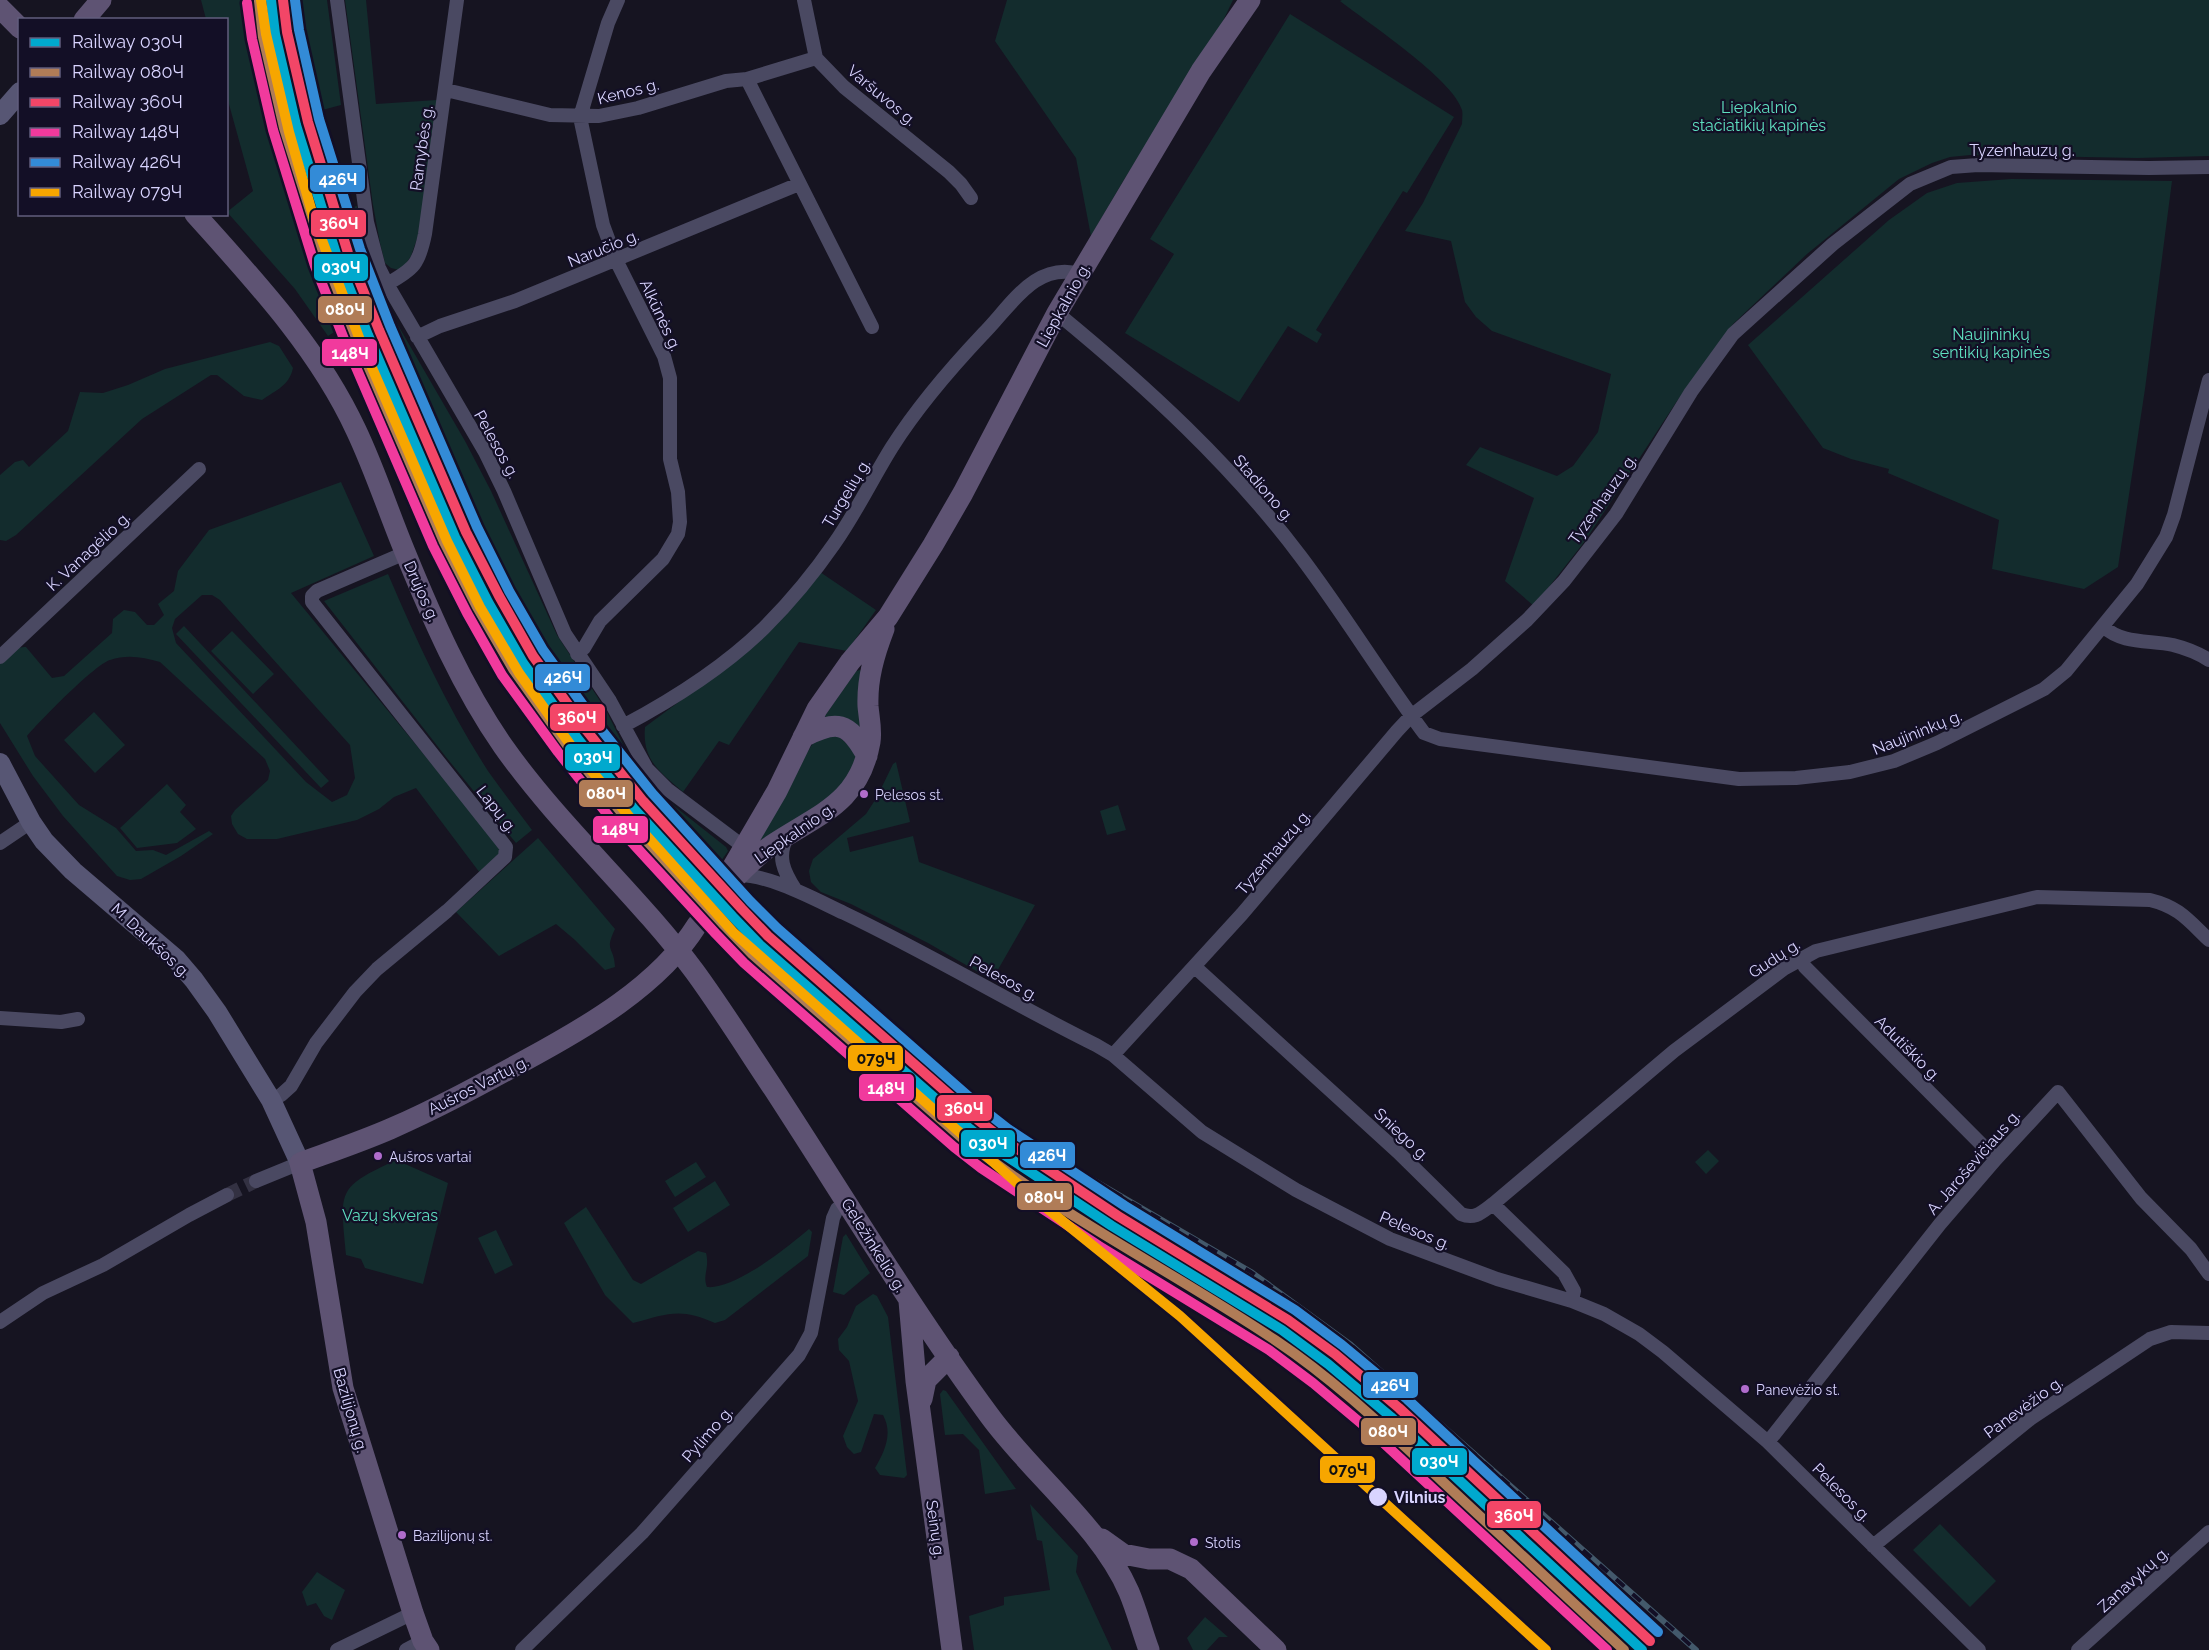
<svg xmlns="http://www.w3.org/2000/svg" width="2209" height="1650" viewBox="0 0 2209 1650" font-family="Raleway,sans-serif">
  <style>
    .green { fill: #132c2d; fill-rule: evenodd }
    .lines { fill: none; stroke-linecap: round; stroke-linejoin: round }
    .minor-tunnel { stroke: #333142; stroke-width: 14; stroke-dasharray: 14 7; stroke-linecap: butt }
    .primary-tunnel { stroke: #333142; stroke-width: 21; stroke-dasharray: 21 10; stroke-linecap: butt }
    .minor { stroke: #4a4962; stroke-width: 14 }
    .secondary { stroke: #575674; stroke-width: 20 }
    .primary { stroke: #5e5373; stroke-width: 21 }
    .rail-casing { stroke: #43596b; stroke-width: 6 }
    .rail { stroke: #130f26; stroke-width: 4; stroke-dasharray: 11; stroke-linecap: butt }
    .rail-1-casing { stroke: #130f26; stroke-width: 15 }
    .rail-2-casing { stroke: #130f26; stroke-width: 15 }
    .rail-3-casing { stroke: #130f26; stroke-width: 15 }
    .rail-4-casing { stroke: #130f26; stroke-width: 15 }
    .rail-5-casing { stroke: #130f26; stroke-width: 15 }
    .rail-6-casing { stroke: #130f26; stroke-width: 15 }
    .rail-1 { stroke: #00a9ce; stroke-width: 10 }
    .rail-2 { stroke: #b07c57; stroke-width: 10 }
    .rail-3 { stroke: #f34667; stroke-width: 10 }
    .rail-4 { stroke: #f13a9d; stroke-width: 10 }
    .rail-5 { stroke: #338bd7; stroke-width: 10 }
    .rail-6 { stroke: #f7a600; stroke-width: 10 }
    .bus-dot { fill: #b06ccc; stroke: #130f26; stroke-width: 2 }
    .stop-dot { fill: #d9d4ff; stroke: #130f26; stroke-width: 2 }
    .labels { text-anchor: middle; stroke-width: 4.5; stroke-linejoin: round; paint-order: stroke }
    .bus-label { font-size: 14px; fill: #d9d4ff; stroke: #130f26; text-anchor: start }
    .street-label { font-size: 16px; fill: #d9d4ff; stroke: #130f26 }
    .park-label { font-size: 16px; fill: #5fe0c0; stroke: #130f26 }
    .stop-label { font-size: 16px; font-weight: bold; fill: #d9d4ff; stroke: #130f26; text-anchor: start }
    .line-badge { stroke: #130f26; stroke-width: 2 }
    .badge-label { font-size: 16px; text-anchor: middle; font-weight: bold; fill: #fff }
    .pale-badge-label { font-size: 16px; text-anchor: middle; font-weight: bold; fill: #111 }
  </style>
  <rect width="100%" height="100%" fill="#161421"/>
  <path class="green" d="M201 0H256L273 92 321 265 312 279 336 331 328 336 295 289 227 212 253 191 227 97 226 20 206 19Z
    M278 0H327L341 105 311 113 304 79 293 81Z
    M345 0H366L376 104 437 100 419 233 411 256 405 265 399 270 391 268 385 263 380 243 373 205Z
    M1007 0H1233L1219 29 1122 183 1091 236 1076 158 995 41Z
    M1342 0H2209V156L2137 158 1970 155 1950 157 1932 163 1899 179 1807 254 1733 324 1677 401 1585 541 1534 606 1505 581 1534 498 1466 465 1480 447 1557 476 1573 466 1598 432 1611 374 1492 331 1476 317 1465 302 1451 241 1405 231 1423 203 1462 124C1462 119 1463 114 1462 110 1453 79 1368 23 1340 1Z
    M1290 14 1454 117 1407 193 1403 191 1316 330 1322 334 1317 343 1288 326 1239 402 1125 333 1174 254 1150 239Z
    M2011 179 2172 181 2145 389 2118 567 2084 589 1992 569 1999 520 1888 473 1889 469 1851 459 1823 448 1748 345 1889 220 1927 193 1957 183Z
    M357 206 364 251 384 301 465 441 491 491 557 635 606 710 637 773 654 790 726 847 728 851 714 871 633 783 573 697 523 617 479 532 441 451 366 281 339 211Z
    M270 342 279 346 293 368C289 386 276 390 262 400L244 396 217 375H211L142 419 16 535 6 541 0 540V475L15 462 23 460 29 467 68 431 80 392 103 393 128 385 165 369Z
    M341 482 374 556 291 593 501 848V854L480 873 416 788 394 797 379 809 357 820 277 839H247L238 834 232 824 231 816 235 810 268 780 270 771 265 759 160 662C143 657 127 654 110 660 94 665 40 721 27 736L35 756 79 805 116 828 136 851 153 850 166 855 209 831 213 834 181 856 141 879 130 880 117 876 63 816 33 776 0 723V663C8 655 14 646 26 647L52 678 64 676 112 633 113 619 124 610 135 612 147 625H154L164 615 158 604 174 591 178 571 209 530ZM202 595H212L220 600 350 745 355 778 347 795 332 802 306 782 176 643 172 628 175 619Z
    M820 572 876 610 847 651 799 642 729 745 719 741 683 792C660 772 642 760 645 727L742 655Z
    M388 574C417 642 448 709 488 771 502 791 517 810 532 830L516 843 446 757 324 601Z
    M184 626 329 781 321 788 176 634Z
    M232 631 274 674 253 694 211 651Z
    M860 670 863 673 864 734 825 719 824 717 856 671Z
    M94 712 125 745 95 773 64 740Z
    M834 732 857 753C846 800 798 820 759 841L789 782 816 738Z
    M896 762 910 822 847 838 850 852 913 836 919 862 1035 905 992 980 928 943 851 904 821 892 811 882 809 871 813 859 866 814 877 797 893 764Z
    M167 784 186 805 180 812 196 829 177 843 137 848 120 828Z
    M1118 805 1126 830 1107 835 1100 811Z
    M538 838 615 929C604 952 614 946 615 967L605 970 575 940 556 924 499 956 456 912Z
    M1708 1150 1719 1161 1706 1174 1695 1162Z
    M396 1160 448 1183 423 1284 365 1268 361 1259 346 1255C340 1190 336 1188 396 1160Z
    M696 1162 706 1177 675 1197 665 1181Z
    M715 1181 730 1205 688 1232 673 1208Z
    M586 1207 633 1280 641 1284 698 1251 706 1253C710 1268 702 1275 707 1287 734 1290 788 1247 809 1229L812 1232 808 1256 725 1320 715 1323C680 1307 667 1314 633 1323L605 1295 564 1223Z
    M496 1230 513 1265 495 1274 478 1238Z
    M846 1234 870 1273 844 1295 833 1292 843 1237Z
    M873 1294 877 1296 888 1317 907 1475 904 1478 880 1475 875 1468C885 1451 893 1433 883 1415L874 1414 861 1452 854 1454 847 1447 843 1436 858 1401 849 1361 839 1350 838 1339 847 1327 856 1306Z
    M943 1390 946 1391 1016 1489 985 1494 979 1450 963 1434 945 1435 940 1394Z
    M1030 1504 1078 1556 1076 1572 1112 1650H974L969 1616 1004 1605V1597L1050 1590 1042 1541 1037 1540Z
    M1940 1524 1996 1581 1970 1607 1913 1550Z
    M317 1572 345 1590 332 1620 324 1616 316 1603 307 1606 302 1592Z
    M1205 1617 1228 1637H1219L1207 1650H1193L1187 1638Z"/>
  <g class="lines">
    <path class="minor-tunnel" d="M227 1195 256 1181"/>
    <path class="primary-tunnel" d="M697 925 725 880"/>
    <path class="minor" d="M337 0 367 222 379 268 387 284 485 452 504 491 565 634 610 701 647 769 667 789 744 847
      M804 0 816 58 844 87 949 172 961 184 971 198
      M747 79 872 327
      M446 90 550 115 599 116 638 108 726 81 747 79 816 58
      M387 284C414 269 419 264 425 234L457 0
      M1057 313C1146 386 1232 465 1301 557 1344 614 1381 675 1424 733L1440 739 1739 779 1796 778 1850 772 1894 761 1937 743 2044 689 2066 671 2137 584 2166 537 2174 515 2209 380
      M417 337 440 326 515 301 799 184
      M2104 627C2122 644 2149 640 2173 645 2185 648 2198 653 2209 660
      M577 654 584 648 600 621 663 559 678 534 680 522 678 492 670 459V378L664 356 616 260 603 225 580 117 608 23 618 0
      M0 657 199 469
      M623 726C674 699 723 668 764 628 789 603 814 573 834 544 856 513 872 479 892 447 918 406 950 369 983 334 1011 306 1035 261 1080 274
      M788 836C776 856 784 872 795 889
      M0 843 31 822
      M738 875C771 875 814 899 844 913 930 954 1011 1003 1096 1045L1113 1055 1202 1132 1296 1190 1390 1239 1497 1279 1572 1301 1604 1314 1639 1334 1663 1352 1768 1442 1979 1650
      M1800 958 1805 967 1996 1159
      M1195 967 1398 1152 1461 1214C1475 1220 1482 1212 1493 1204L1564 1273 1574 1291 1572 1301
      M0 1018 61 1022 78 1019
      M1113 1055 1242 914 1397 731 1411 716 1472 669 1527 620 1564 581 1616 514 1691 392 1733 334 1833 244 1910 184 1951 167 1978 165 2149 168 2209 167
      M271 1100 281 1095 291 1086 316 1043 355 992 377 969 447 911 505 857 506 847 312 602V596L317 591 405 553
      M256 1181 300 1163
      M1493 1204 1674 1051 1785 968 1816 951 2037 897 2150 900C2179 907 2188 920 2209 940
      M0 1322 43 1293 103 1265 189 1215 227 1195
      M1768 1442 1940 1224 1996 1159 2058 1092 2141 1198 2191 1249 2209 1274
      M1873 1546 2030 1419 2150 1339 2171 1332 2209 1333
      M337 1650 413 1613
      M406 1650 423 1641
      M522 1650 642 1533 799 1355 811 1333 833 1218 837 1209 847 1202
      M2078 1650 2209 1532"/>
    <path class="secondary" d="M0 115 20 92
      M0 763 31 822 44 841 73 871 176 959 194 980 217 1012 271 1100 300 1163"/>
    <path class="primary" d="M0 8 20 28
      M84 20 101 0
      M195 214C255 281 318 348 356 430 375 470 388 511 405 552 432 618 462 687 503 746 560 827 636 893 695 972 722 1009 747 1049 773 1088 844 1197 912 1310 989 1415 1031 1473 1101 1527 1129 1592 1137 1611 1142 1631 1149 1650
      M803 737C837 720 848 721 867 756
      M731 878 738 875C749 864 760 853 772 845 818 814 859 804 870 742 872 730 869 718 868 706 867 679 874 655 884 629
      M725 880 777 791 817 709 850 662 888 617 933 545 963 493 1057 313 1201 71 1250 0
      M909 1301 916 1381 952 1650
      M922 1399 926 1380 949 1357
      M1102 1539 1123 1554 1149 1559H1170L1191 1569 1276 1650
      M429 1650 423 1641 413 1613 343 1388 316 1222 300 1163C330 1152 360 1142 390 1129 436 1109 480 1085 524 1061 585 1028 659 986 697 925"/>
    <g class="rail-casing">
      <path id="rail" d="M983 1108 1052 1156 1251 1272 1351 1345 1696 1650"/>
    </g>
    <use href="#rail" class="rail"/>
    <g class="rail-1-casing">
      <path id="rail-1" d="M271 0 275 34 296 125 337 257 368 335 455 537 488 602 523 663 577 738 634 809 733 917 760 945 970 1129 994 1148 1112 1226 1282 1330 1328 1364 1391 1417 1642 1650"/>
    </g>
    <g class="rail-2-casing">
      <path id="rail-2" d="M259 1 263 37 284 128 326 261 357 340 444 542 477 607 513 669 567 745 625 817 724 925 752 954 962 1138C1059 1215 1172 1271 1275 1340 1335 1380 1388 1431 1441 1480 1502 1537 1563 1593 1624 1650"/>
    </g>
    <g class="rail-3-casing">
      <path id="rail-3" d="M283 0 287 32 308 122 348 253 379 330 466 532 499 596 533 656 587 731 643 801 742 909 768 936 978 1120 1001 1138 1118 1216 1288 1320 1335 1354 1399 1408 1650 1641"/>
    </g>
    <g class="rail-4-casing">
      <path id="rail-4" d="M247 3 252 39 273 130 315 266 346 344 433 546 467 613 502 675 558 752 615 824 716 934 744 963 954 1147 981 1168 1099 1246 1269 1350 1313 1383 1375 1435 1607 1650"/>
    </g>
    <g class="rail-5-casing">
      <path id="rail-5" d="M295 0 299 30 319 119 360 249 390 326 477 527 509 591 543 650 596 723 652 793 750 901 777 928 985 1111 1008 1129 1125 1206 1295 1310 1342 1345 1407 1399 1658 1632"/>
    </g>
    <g class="rail-6-casing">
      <path id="rail-6" d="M261 0 266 34 289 132 314 219 360 340 447 541 480 607 519 673 572 747 628 815 734 933 1034 1198 1180 1316 1546 1650"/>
    </g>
    <use href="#rail-1" class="rail-1"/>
    <use href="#rail-2" class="rail-2"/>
    <use href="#rail-3" class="rail-3"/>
    <use href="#rail-4" class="rail-4"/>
    <use href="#rail-5" class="rail-5"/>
    <use href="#rail-6" class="rail-6"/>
  </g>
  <g class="bus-dot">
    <circle cx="864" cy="794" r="5"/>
    <circle cx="378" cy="1156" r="5"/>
    <circle cx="1745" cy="1389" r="5"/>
    <circle cx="402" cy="1535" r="5"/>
    <circle cx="1194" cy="1542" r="5"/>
  </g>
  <circle class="stop-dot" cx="1378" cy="1497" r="10"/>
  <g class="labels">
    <g class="bus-label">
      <text x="875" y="800">Pelesos st.</text>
      <text x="389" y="1162">Aušros vartai</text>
      <text x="1756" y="1395">Panevėžio st.</text>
      <text x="413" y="1541">Bazilijonų st.</text>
      <text x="1205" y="1548">Stotis</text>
    </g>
    <g class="street-label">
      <text transform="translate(628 91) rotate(-14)" y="6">Kenos g.</text>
      <text transform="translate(882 95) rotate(40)" y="6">Varšuvos g.</text>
      <text transform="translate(421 148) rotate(-82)" y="6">Ramybės g.</text>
      <text x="2022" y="156">Tyzenhauzų g.</text>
      <text transform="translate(603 248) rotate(-22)" y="6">Naručio g.</text>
      <text transform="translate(1063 305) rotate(-61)" y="6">Liepkalnio g.</text>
      <text transform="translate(661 315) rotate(65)" y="6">Alkūnės g.</text>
      <text transform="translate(497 444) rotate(61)" y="6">Pelesos g.</text>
      <text transform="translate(1264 488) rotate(49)" y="6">Stadiono g.</text>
      <text transform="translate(846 493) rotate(-59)" y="6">Turgelių g.</text>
      <text transform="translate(1602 499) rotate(-55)" y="6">Tyzenhauzų g.</text>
      <text transform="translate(88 551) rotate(-43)" y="6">K. Vanagėlio g.</text>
      <text transform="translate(422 591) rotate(66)" y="6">Drujos g.</text>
      <text transform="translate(1917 732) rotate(-22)" y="6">Naujininkų g.</text>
      <text transform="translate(497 809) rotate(52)" y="6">Lapų g.</text>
      <text transform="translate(794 833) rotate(-35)" y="6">Liepkalnio g.</text>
      <text transform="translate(1273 852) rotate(-50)" y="6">Tyzenhauzų g.</text>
      <text transform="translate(151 940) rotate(43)" y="6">M. Daukšos g.</text>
      <text transform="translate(1774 958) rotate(-33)" y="6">Gudų g.</text>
      <text transform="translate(1004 978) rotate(29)" y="6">Pelesos g.</text>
      <text transform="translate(1908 1048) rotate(45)" y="6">Adutiškio g.</text>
      <text transform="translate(478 1085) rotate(-27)" y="6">Aušros Vartų g.</text>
      <text transform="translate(1402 1134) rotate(43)" y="6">Sniego g.</text>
      <text transform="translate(1973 1162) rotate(-49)" y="6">A. Jaroševičiaus g.</text>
      <text transform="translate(1415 1230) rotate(23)" y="6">Pelesos g.</text>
      <text transform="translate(874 1245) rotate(58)" y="6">Geležinkelio g.</text>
      <text transform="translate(2023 1407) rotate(-36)" y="6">Panevėžio g.</text>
      <text transform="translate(351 1410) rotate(74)" y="6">Bazilijonų g.</text>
      <text transform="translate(707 1434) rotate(-49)" y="6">Pylimo g.</text>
      <text transform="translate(1842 1492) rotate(45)" y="6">Pelesos g.</text>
      <text transform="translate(936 1529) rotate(82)" y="6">Seinų g.</text>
      <text transform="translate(2133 1579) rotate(-42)" y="6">Zanavykų g.</text>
    </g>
    <g class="park-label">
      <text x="1759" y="113">Liepkalnio<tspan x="1759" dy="18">stačiatikių kapinės</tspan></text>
      <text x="1991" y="340">Naujininkų<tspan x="1991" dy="18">sentikių kapinės</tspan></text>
      <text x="390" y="1221">Vazų skveras</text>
    </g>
    <g class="stop-label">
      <text x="1394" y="1503">Vilnius</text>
    </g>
  </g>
  <g class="line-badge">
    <rect x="309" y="164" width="57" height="29" rx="6" fill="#338bd7"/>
    <rect x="310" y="209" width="57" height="29" rx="6" fill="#f34667"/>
    <rect x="313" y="253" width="56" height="29" rx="6" fill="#00a9ce"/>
    <rect x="317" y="295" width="56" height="29" rx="6" fill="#b07c57"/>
    <rect x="321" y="338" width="57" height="29" rx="6" fill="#f13a9d"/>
    <rect x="534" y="663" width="57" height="29" rx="6" fill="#338bd7"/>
    <rect x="549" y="703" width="57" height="29" rx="6" fill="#f34667"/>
    <rect x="564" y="743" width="57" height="29" rx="6" fill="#00a9ce"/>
    <rect x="578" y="779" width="56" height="29" rx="6" fill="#b07c57"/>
    <rect x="592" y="815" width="57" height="29" rx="6" fill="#f13a9d"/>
    <rect x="847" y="1044" width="57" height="28" rx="6" fill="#f7a600"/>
    <rect x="858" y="1073" width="57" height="29" rx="6" fill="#f13a9d"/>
    <rect x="936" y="1094" width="57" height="28" rx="6" fill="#f34667"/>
    <rect x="960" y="1129" width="56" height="29" rx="6" fill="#00a9ce"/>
    <rect x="1019" y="1141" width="57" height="28" rx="6" fill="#338bd7"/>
    <rect x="1016" y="1182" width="57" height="29" rx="6" fill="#b07c57"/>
    <rect x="1362" y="1371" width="57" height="28" rx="6" fill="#338bd7"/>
    <rect x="1360" y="1417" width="57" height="29" rx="6" fill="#b07c57"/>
    <rect x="1411" y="1447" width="57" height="29" rx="6" fill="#00a9ce"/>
    <rect x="1319" y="1455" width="57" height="29" rx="6" fill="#f7a600"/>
    <rect x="1486" y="1500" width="56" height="29" rx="6" fill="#f34667"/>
  </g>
  <g class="badge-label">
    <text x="338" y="185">426Ч</text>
    <text x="339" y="229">360Ч</text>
    <text x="341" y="273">030Ч</text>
    <text x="345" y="315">080Ч</text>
    <text x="350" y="359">148Ч</text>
    <text x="563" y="683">426Ч</text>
    <text x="577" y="723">360Ч</text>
    <text x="593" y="763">030Ч</text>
    <text x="606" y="799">080Ч</text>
    <text x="620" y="835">148Ч</text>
    <text x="886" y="1094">148Ч</text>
    <text x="964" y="1114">360Ч</text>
    <text x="988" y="1149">030Ч</text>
    <text x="1047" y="1161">426Ч</text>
    <text x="1044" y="1203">080Ч</text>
    <text x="1390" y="1391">426Ч</text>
    <text x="1388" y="1437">080Ч</text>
    <text x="1439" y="1467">030Ч</text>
    <text x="1514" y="1521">360Ч</text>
  </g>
  <g class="pale-badge-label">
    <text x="876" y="1064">079Ч</text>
    <text x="1348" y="1475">079Ч</text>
  </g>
  <rect x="18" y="18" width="210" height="198" fill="#130f26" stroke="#625e7d" stroke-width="1.5"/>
  <rect x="30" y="38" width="30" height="9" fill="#00a9ce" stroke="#625e7d" stroke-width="1.5"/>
  <text x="72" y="48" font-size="18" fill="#d9d4ff">Railway 030Ч</text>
  <rect x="30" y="68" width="30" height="9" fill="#b07c57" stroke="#625e7d" stroke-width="1.5"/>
  <text x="72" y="78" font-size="18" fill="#d9d4ff">Railway 080Ч</text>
  <rect x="30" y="98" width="30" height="9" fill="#f34667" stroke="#625e7d" stroke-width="1.5"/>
  <text x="72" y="108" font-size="18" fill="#d9d4ff">Railway 360Ч</text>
  <rect x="30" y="128" width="30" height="9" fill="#f13a9d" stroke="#625e7d" stroke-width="1.5"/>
  <text x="72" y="138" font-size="18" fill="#d9d4ff">Railway 148Ч</text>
  <rect x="30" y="158" width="30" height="9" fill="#338bd7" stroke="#625e7d" stroke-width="1.5"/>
  <text x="72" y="168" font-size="18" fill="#d9d4ff">Railway 426Ч</text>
  <rect x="30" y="188" width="30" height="9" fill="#f7a600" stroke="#625e7d" stroke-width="1.5"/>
  <text x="72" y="198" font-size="18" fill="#d9d4ff">Railway 079Ч</text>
</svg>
